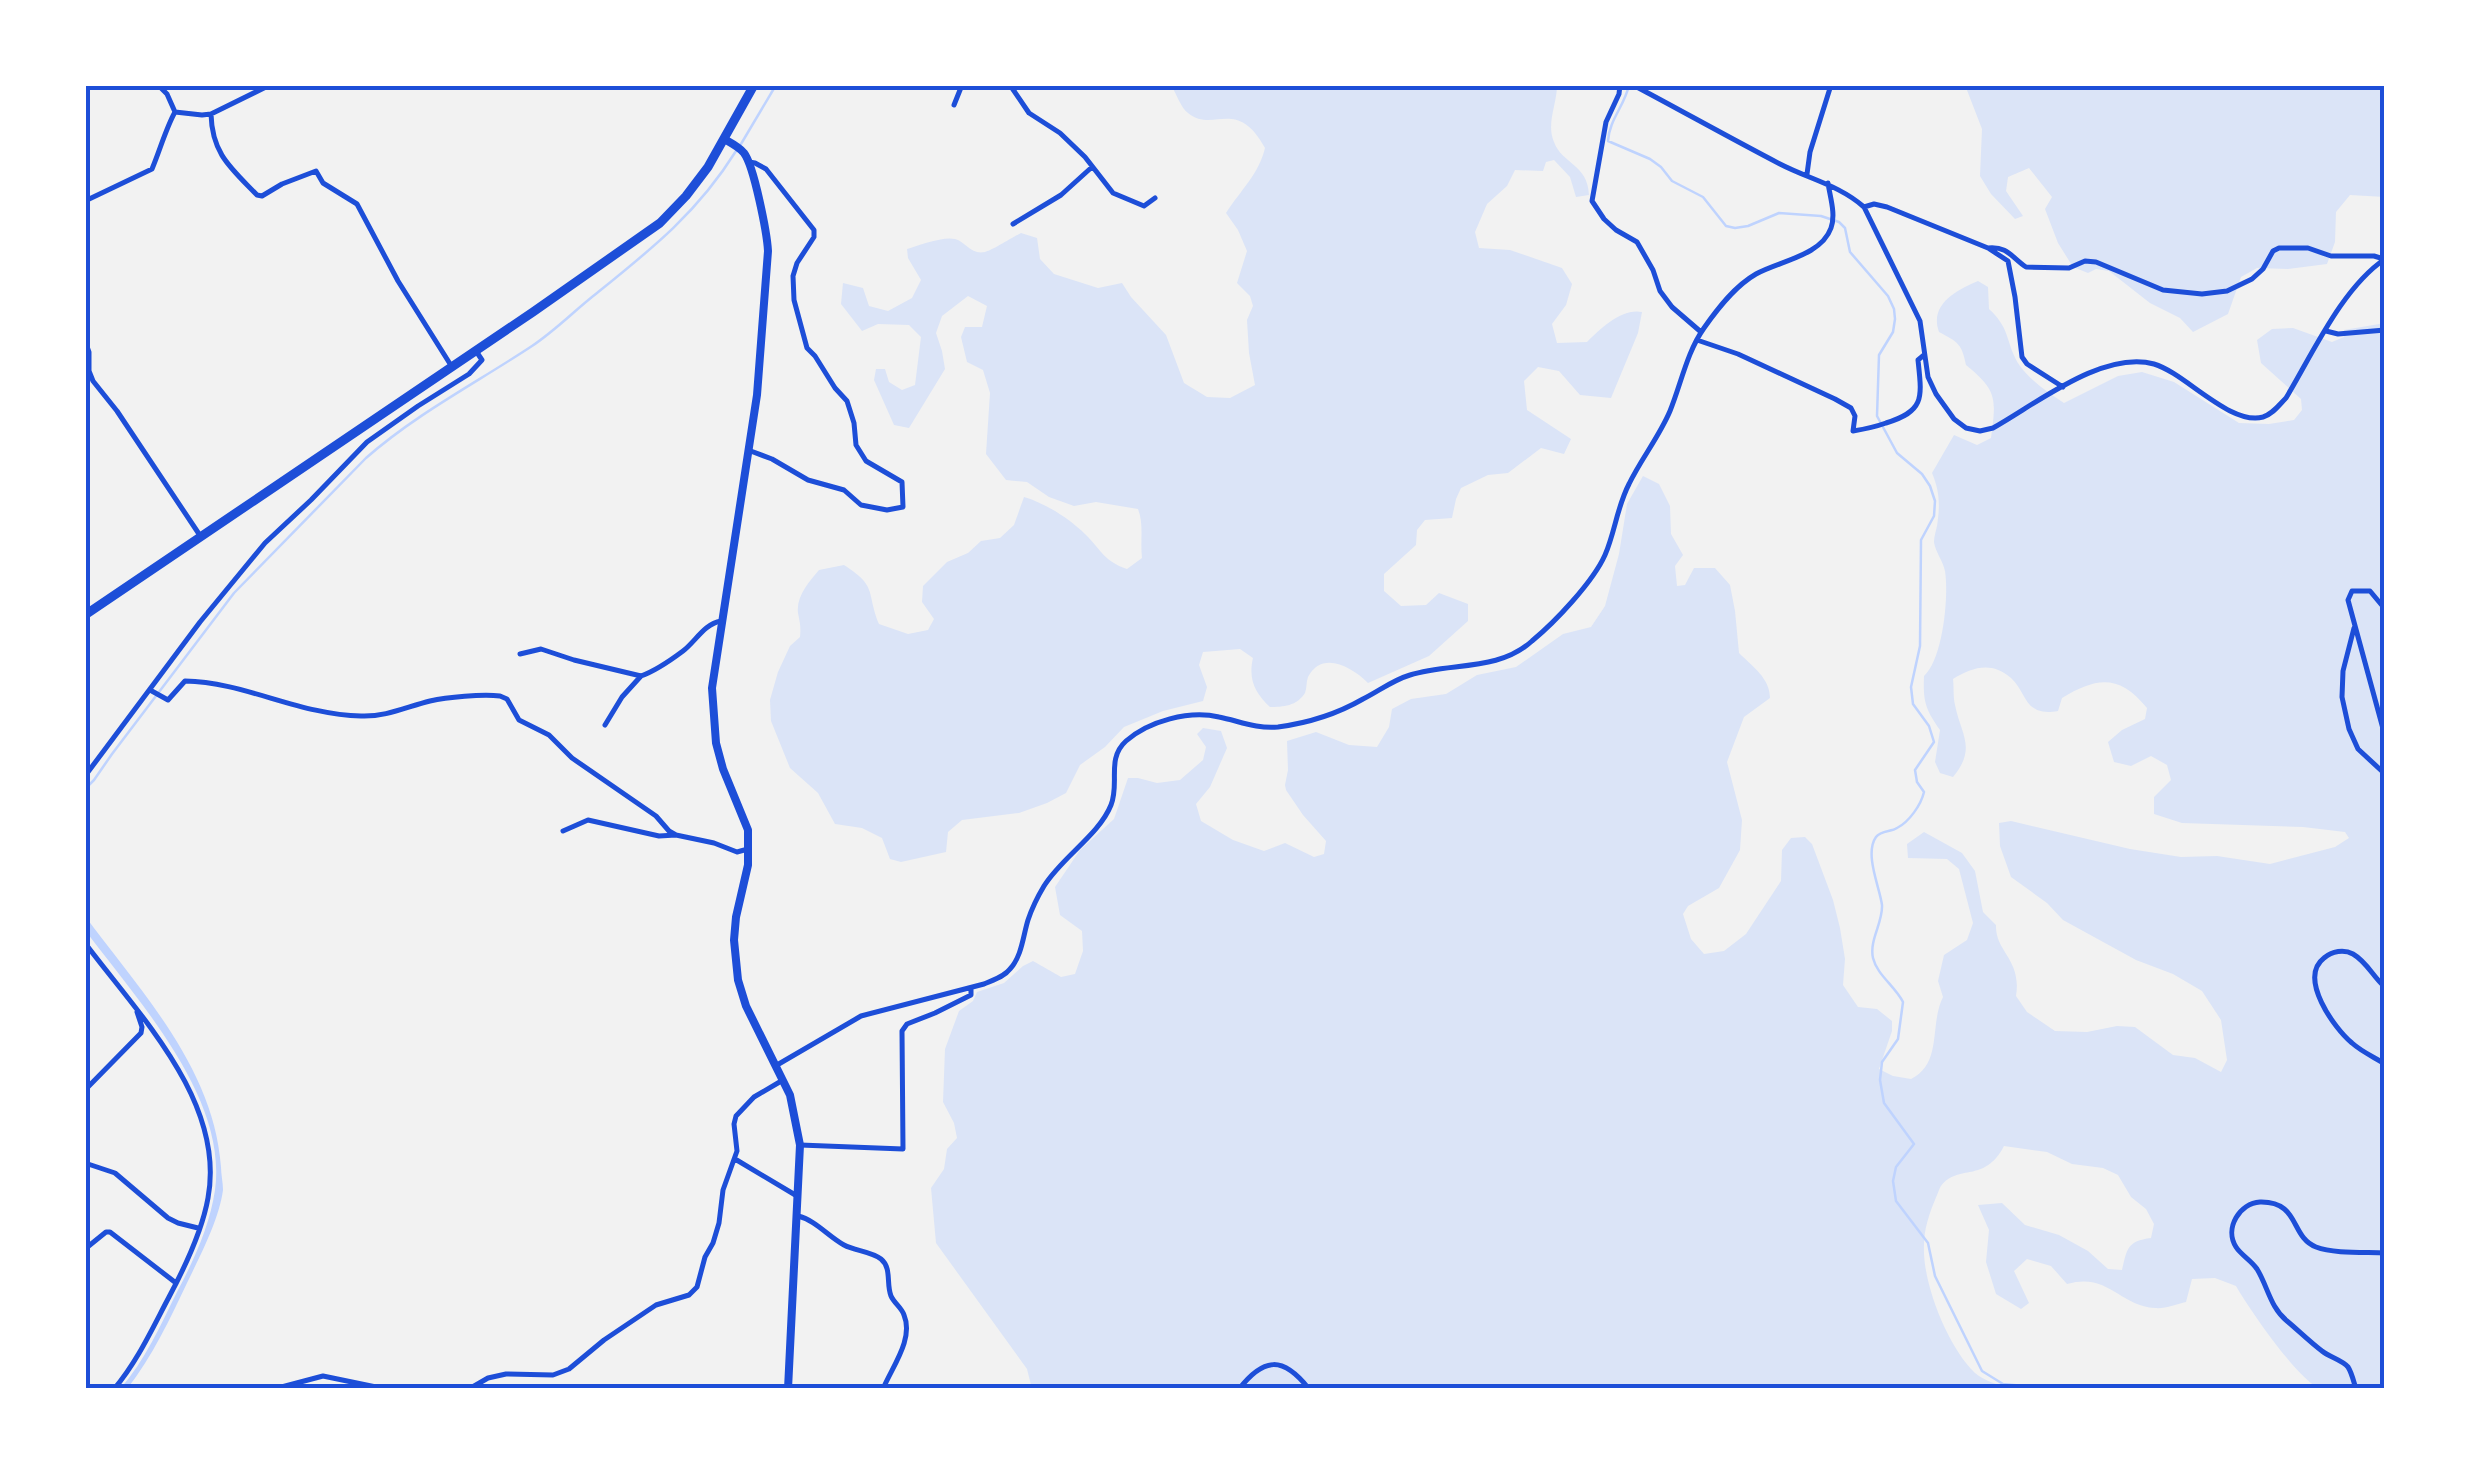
<svg xmlns="http://www.w3.org/2000/svg" width="2470" height="1474" viewBox="0 0 2470 1474" font-family="'DM Sans',sans-serif">
  <style>
    .green { fill: #dbe4f7 }
    .water { fill: #bfd3fe }
    .lines { fill: none; stroke-linecap: round; stroke-linejoin: round }
    .stream { stroke: #bfd3fe; stroke-width: 2.5 }
    .minor { stroke: #1d4ed8; stroke-width: 5 }
    .secondary { stroke: #1d4ed8; stroke-width: 8 }
    .trunk { stroke: #1d4ed8; stroke-width: 9 }
    .neatline { fill: none; stroke: #1d4ed8; stroke-width: 4 }
  </style>
  <rect width="100%" height="100%" fill="#f2f2f2"/>
  <path class="green" d="M1171 85H1557C1557 105 1546 123 1554 142 1562 164 1588 164 1589 195L1576 197 1570 177 1554 160 1546 162 1543 171 1515 170 1507 186 1487 204 1475 232 1479 248 1510 250 1562 268 1572 284 1566 305 1552 324 1557 343 1587 342C1601 328 1622 308 1642 312L1638 333 1611 398 1580 395 1559 371 1538 367 1524 381 1527 410 1571 439 1564 454 1541 448 1508 473 1488 475 1461 488 1456 499 1452 518 1425 520 1417 530 1416 545 1384 574V591L1401 606 1426 605 1439 593 1468 604V621L1429 656 1368 683C1352 667 1322 650 1308 677 1306 682 1307 688 1305 693 1297 706 1283 707 1270 707 1255 693 1248 679 1253 658L1240 649 1203 652 1199 665 1207 687 1203 701 1163 711 1124 727 1105 747 1080 765 1066 793 1047 803 1019 813 962 820 948 832 946 852 901 862 890 859 882 838 862 828 835 824 818 793 790 768 771 721 770 700 778 672 790 646 800 637C801 627 800 623 798 613 796 596 809 582 819 570L844 565C878 587 866 591 879 624L908 634 928 630 934 619 922 602 923 586 947 562 968 553 981 541 1000 538 1014 525 1024 497C1045 503 1070 519 1085 534 1102 551 1104 561 1127 569L1142 558C1140 541 1144 524 1138 509L1096 502 1074 506 1049 497 1027 482 1006 480 986 454 990 393 983 370 967 362 961 337 965 327H982L987 306 968 296 942 316 936 333 942 351 945 369 909 428 894 425 874 380 876 369H885L889 382 902 390 915 385 921 337 909 325 878 324 862 331 841 304 843 283 863 288 869 306 888 311 912 298 921 280 908 258 907 249C919 245 944 236 955 239 966 242 971 255 985 252 991 251 1013 237 1021 233L1037 238 1040 259 1054 274 1098 288 1122 283 1131 297 1166 335 1184 383 1207 397 1230 398 1255 385 1249 353 1247 320 1253 306 1250 296 1237 283 1247 251 1238 230 1226 213C1240 191 1259 174 1265 148 1236 96 1214 134 1188 113 1181 108 1176 93 1171 85Z
    M1965 85H2385V197L2350 195 2336 212 2335 242 2327 264 2288 269 2257 268 2241 277 2228 314 2193 332 2180 318 2150 303 2109 271 2096 269 2088 273 2073 267 2058 243 2045 209 2052 197 2029 168 2008 177 2006 191 2023 216 2015 219 1991 194 1980 176 1982 129Z
    M1978 281 1988 287 1989 309C2012 330 2005 344 2020 366 2031 381 2048 392 2064 403L2118 376 2142 372 2174 382 2239 423 2269 424 2294 420 2302 410 2301 399 2261 363 2257 340 2272 329 2293 328 2332 342 2344 337V330L2385 323V1389C2373 1389 2330 1392 2321 1389 2299 1382 2248 1307 2236 1286L2215 1278 2192 1279 2186 1302C2177 1304 2165 1309 2155 1308 2118 1305 2108 1272 2067 1284L2051 1266 2027 1259 2014 1271 2029 1303 2021 1309 1996 1294 1986 1262 1989 1230 1978 1205 2002 1203 2025 1225 2059 1235 2088 1251 2108 1269 2122 1270C2127 1249 2127 1241 2151 1238L2154 1224 2146 1209 2131 1197 2118 1175 2103 1168 2072 1164 2047 1152 2004 1146C1984 1184 1959 1163 1941 1186 1940 1187 1936 1198 1935 1200 1929 1214 1924 1230 1924 1245 1922 1283 1948 1347 1975 1373 1984 1381 1999 1385 2011 1389H1032L1027 1369 936 1243 931 1188 944 1169 947 1149 957 1138 954 1123 943 1102 945 1049 959 1011 973 1001 977 992 1004 983 1023 966 1033 961 1061 977 1075 974 1083 951 1082 931 1060 915 1055 887 1080 850 1114 819 1128 778H1138L1157 783 1180 780 1203 760 1206 747 1197 734 1203 728 1221 731 1227 748 1210 787 1196 804 1201 821 1233 840 1264 851 1285 843 1314 857 1324 854 1326 841 1303 815 1286 790 1285 785 1288 770 1287 741 1316 732 1349 745 1377 747 1389 727 1392 709 1411 699 1446 694 1477 675 1516 667 1563 634 1591 627 1605 606 1619 554 1627 504 1643 476 1659 484 1670 506 1671 534 1683 555 1675 566 1677 586 1685 585 1694 568H1715L1730 585 1735 611 1739 653C1752 666 1770 678 1770 698L1744 717 1727 762 1742 820 1740 850 1719 888 1688 906 1683 914 1691 939 1704 954 1724 951 1746 934 1781 881 1782 850 1791 838 1805 837 1812 844 1833 900 1840 928 1845 959 1843 985 1858 1007 1877 1009 1892 1021V1031L1879 1069 1893 1076 1911 1079C1943 1063 1929 1025 1943 997L1938 981 1944 955 1967 940 1973 923 1959 869 1947 859 1908 858 1907 844 1924 832 1962 853 1975 871 1983 912 1996 925C1995 952 2022 959 2016 996L2027 1012 2055 1031 2087 1032 2117 1026 2135 1027 2173 1055 2195 1058 2221 1072 2227 1060 2221 1020 2202 991 2173 974 2136 960 2063 920 2047 903 2011 877 2000 846 1999 823 2011 821 2130 849 2181 857 2217 856 2270 864 2335 847 2349 838 2345 832 2303 827 2182 823 2154 814V797L2171 780 2167 765 2151 756 2131 766 2114 762 2108 742 2122 730 2145 719 2147 708C2119 674 2097 677 2062 698L2058 711C2024 717 2028 694 2011 678 1992 661 1972 667 1953 679 1954 687 1953 696 1955 705 1961 735 1977 748 1953 777L1940 773 1935 762 1940 730C1925 709 1923 701 1924 676 1943 659 1949 596 1945 571 1943 561 1935 551 1934 542 1934 536 1936 531 1937 526 1940 506 1940 492 1932 473L1954 435 1977 445 1991 438C1996 399 1998 391 1966 365 1962 344 1958 342 1939 332 1929 304 1957 290 1978 281Z"/>
  <path class="water" d="M85 916C141 992 214 1068 221 1167 221 1174 223 1183 223 1190 219 1220 200 1256 187 1283 170 1319 152 1357 127 1389H120C145 1361 161 1324 178 1290 194 1260 210 1225 215 1190 228 1097 137 1000 85 930Z"/>
  <g class="lines">
    <path class="stream" d="M1629 85C1625 105 1609 120 1608 141L1650 159 1661 167 1672 181 1703 197 1726 226 1735 228 1748 226 1779 213 1821 216 1839 222 1845 228 1850 252 1888 296 1894 309 1895 319 1893 332 1879 355 1877 416 1897 453 1922 474 1930 486 1935 501 1934 516 1921 540 1920 646 1911 687 1913 704 1929 726 1934 742 1915 770 1917 782 1924 792C1921 805 1909 822 1897 828 1891 832 1881 830 1876 837 1864 854 1880 888 1882 905 1883 923 1869 940 1873 958 1877 975 1895 986 1903 1002L1898 1039 1882 1062 1880 1080 1884 1103 1914 1144 1896 1167 1893 1181 1896 1201 1928 1243 1935 1276 1982 1371 2003 1384 2034 1387 2037 1389
      M741 144 776 85
      M85 789 94 780 112 754 234 593 366 458C416 414 476 383 532 346 556 330 575 310 597 293 653 248 698 212 736 151"/>
    <path class="minor" d="M158 85 167 94 175 112
      M1010 85 1029 113 1060 133 1085 157 1113 193 1144 206 1155 198
      M1620 85 1619 94 1606 122 1592 201 1604 219 1616 230 1637 242 1653 270 1660 291 1672 307 1701 332
      M1633 85C1682 111 1730 138 1780 164 1809 179 1839 185 1864 207L1920 321 1928 377 1936 394 1954 419 1966 428 1980 431 1993 428C2036 404 2103 350 2154 364 2185 373 2230 426 2263 417 2273 414 2279 405 2286 398 2313 353 2342 288 2385 259
      M954 105 962 85
      M211 114C212 154 231 168 257 195L262 196 282 184 316 171 323 183 357 204 398 281 452 367
      M1807 174 1810 152 1831 85
      M85 201 152 169C160 150 166 128 175 112L202 115 211 114 270 85
      M1864 207 1874 204 1887 207 1988 248 2008 261 2015 297 2022 357 2027 364 2063 387
      M1013 224 1061 195 1092 167
      M1988 248C2008 246 2012 258 2026 267L2069 268 2085 261 2096 262 2163 290 2202 294 2227 291 2252 279 2263 269 2273 251 2279 248H2308L2331 256H2374L2384 259
      M2326 331 2338 334 2385 330
      M1697 340 1738 354 1835 399 1851 408 1855 416 1853 431C1865 429 1875 427 1886 423 1925 411 1922 398 1918 360L1924 355
      M85 341 89 352V371L93 381 117 411 201 537
      M748 450 772 459 808 480 844 490 861 505 887 510 903 507 902 482 866 461 856 445 854 423 847 401 835 388 815 356 807 348 794 300 793 276 797 263 814 237V230L766 169 755 163 749 162
      M2385 609 2370 591H2352L2348 600 2385 736
      M2354 628 2343 671 2342 697 2349 729 2358 749 2385 774
      M520 654 541 649 574 660 641 676C655 671 671 660 683 651 696 641 704 624 721 621
      M150 690 168 700 185 681C244 682 300 715 361 716 386 717 406 707 430 701 447 697 482 694 500 696L507 699 519 720 549 735 572 758 656 816 669 831 676 835 714 843 737 852 748 849
      M605 725 622 697 641 676
      M85 776 200 622 265 543 311 500 367 442 418 406 469 374 482 360 476 351
      M563 831 588 820 659 836 676 835
      M85 943C137 1013 226 1101 208 1198 202 1232 185 1267 169 1297 152 1329 137 1362 114 1389
      M2385 987C2374 978 2367 962 2353 954 2344 949 2332 951 2324 958 2298 978 2334 1028 2352 1043 2362 1052 2374 1057 2385 1064
      M777 1065 861 1016 984 984C993 980 1004 977 1010 969 1022 956 1023 936 1028 920 1032 908 1038 896 1044 886 1062 857 1099 835 1111 805 1120 783 1106 759 1126 741 1149 721 1189 710 1219 717 1239 721 1256 729 1278 727 1308 723 1337 714 1363 699 1379 691 1393 680 1410 675 1450 662 1498 672 1532 641 1555 622 1593 582 1605 555 1615 532 1617 507 1629 484 1641 459 1659 437 1670 411 1681 384 1687 352 1704 328 1718 308 1735 286 1756 274 1779 261 1821 256 1831 228 1836 214 1830 197 1828 183
      M85 1090 141 1033 142 1027 137 1012
      M800 1145 903 1149 902 1031 907 1024 935 1013 971 995V989
      M735 1159 797 1196
      M85 1163 115 1173 168 1218 178 1223 198 1228
      M798 1216C815 1220 828 1236 844 1245 855 1251 871 1251 881 1259 892 1268 886 1284 891 1296 894 1303 902 1308 904 1315 914 1339 892 1367 883 1389
      M85 1249 106 1232H110L176 1283
      M274 1389 323 1376 376 1387 432 1389
      M469 1389 488 1378 506 1374 553 1375 569 1369 604 1340 656 1305 689 1295 697 1287 705 1257 713 1243 719 1223 723 1190 737 1151 734 1124 736 1116 754 1097 783 1080
      M1239 1389C1264 1357 1283 1356 1309 1389
      M2356 1389C2354 1383 2352 1373 2348 1367 2342 1360 2329 1357 2322 1351 2310 1342 2299 1331 2287 1321 2270 1307 2268 1287 2257 1269 2251 1260 2241 1255 2236 1247 2224 1228 2240 1203 2260 1202 2300 1201 2290 1237 2316 1247 2334 1254 2366 1252 2385 1253"/>
    <path class="secondary" d="M724 139C731 143 739 147 744 153 754 166 767 233 768 251L757 395 712 688 716 743 723 769 748 830V865L736 917 734 940 738 980 746 1006 790 1095 800 1145 788 1389"/>
    <path class="trunk" d="M85 615 533 312 660 223 686 196 708 167 754 85"/>
  </g>
  <rect width="2470" height="1474" fill="none" stroke="#ffffff" stroke-width="175"/>
  <rect x="88" y="88" width="2294" height="1298" class="neatline"/>
</svg>
